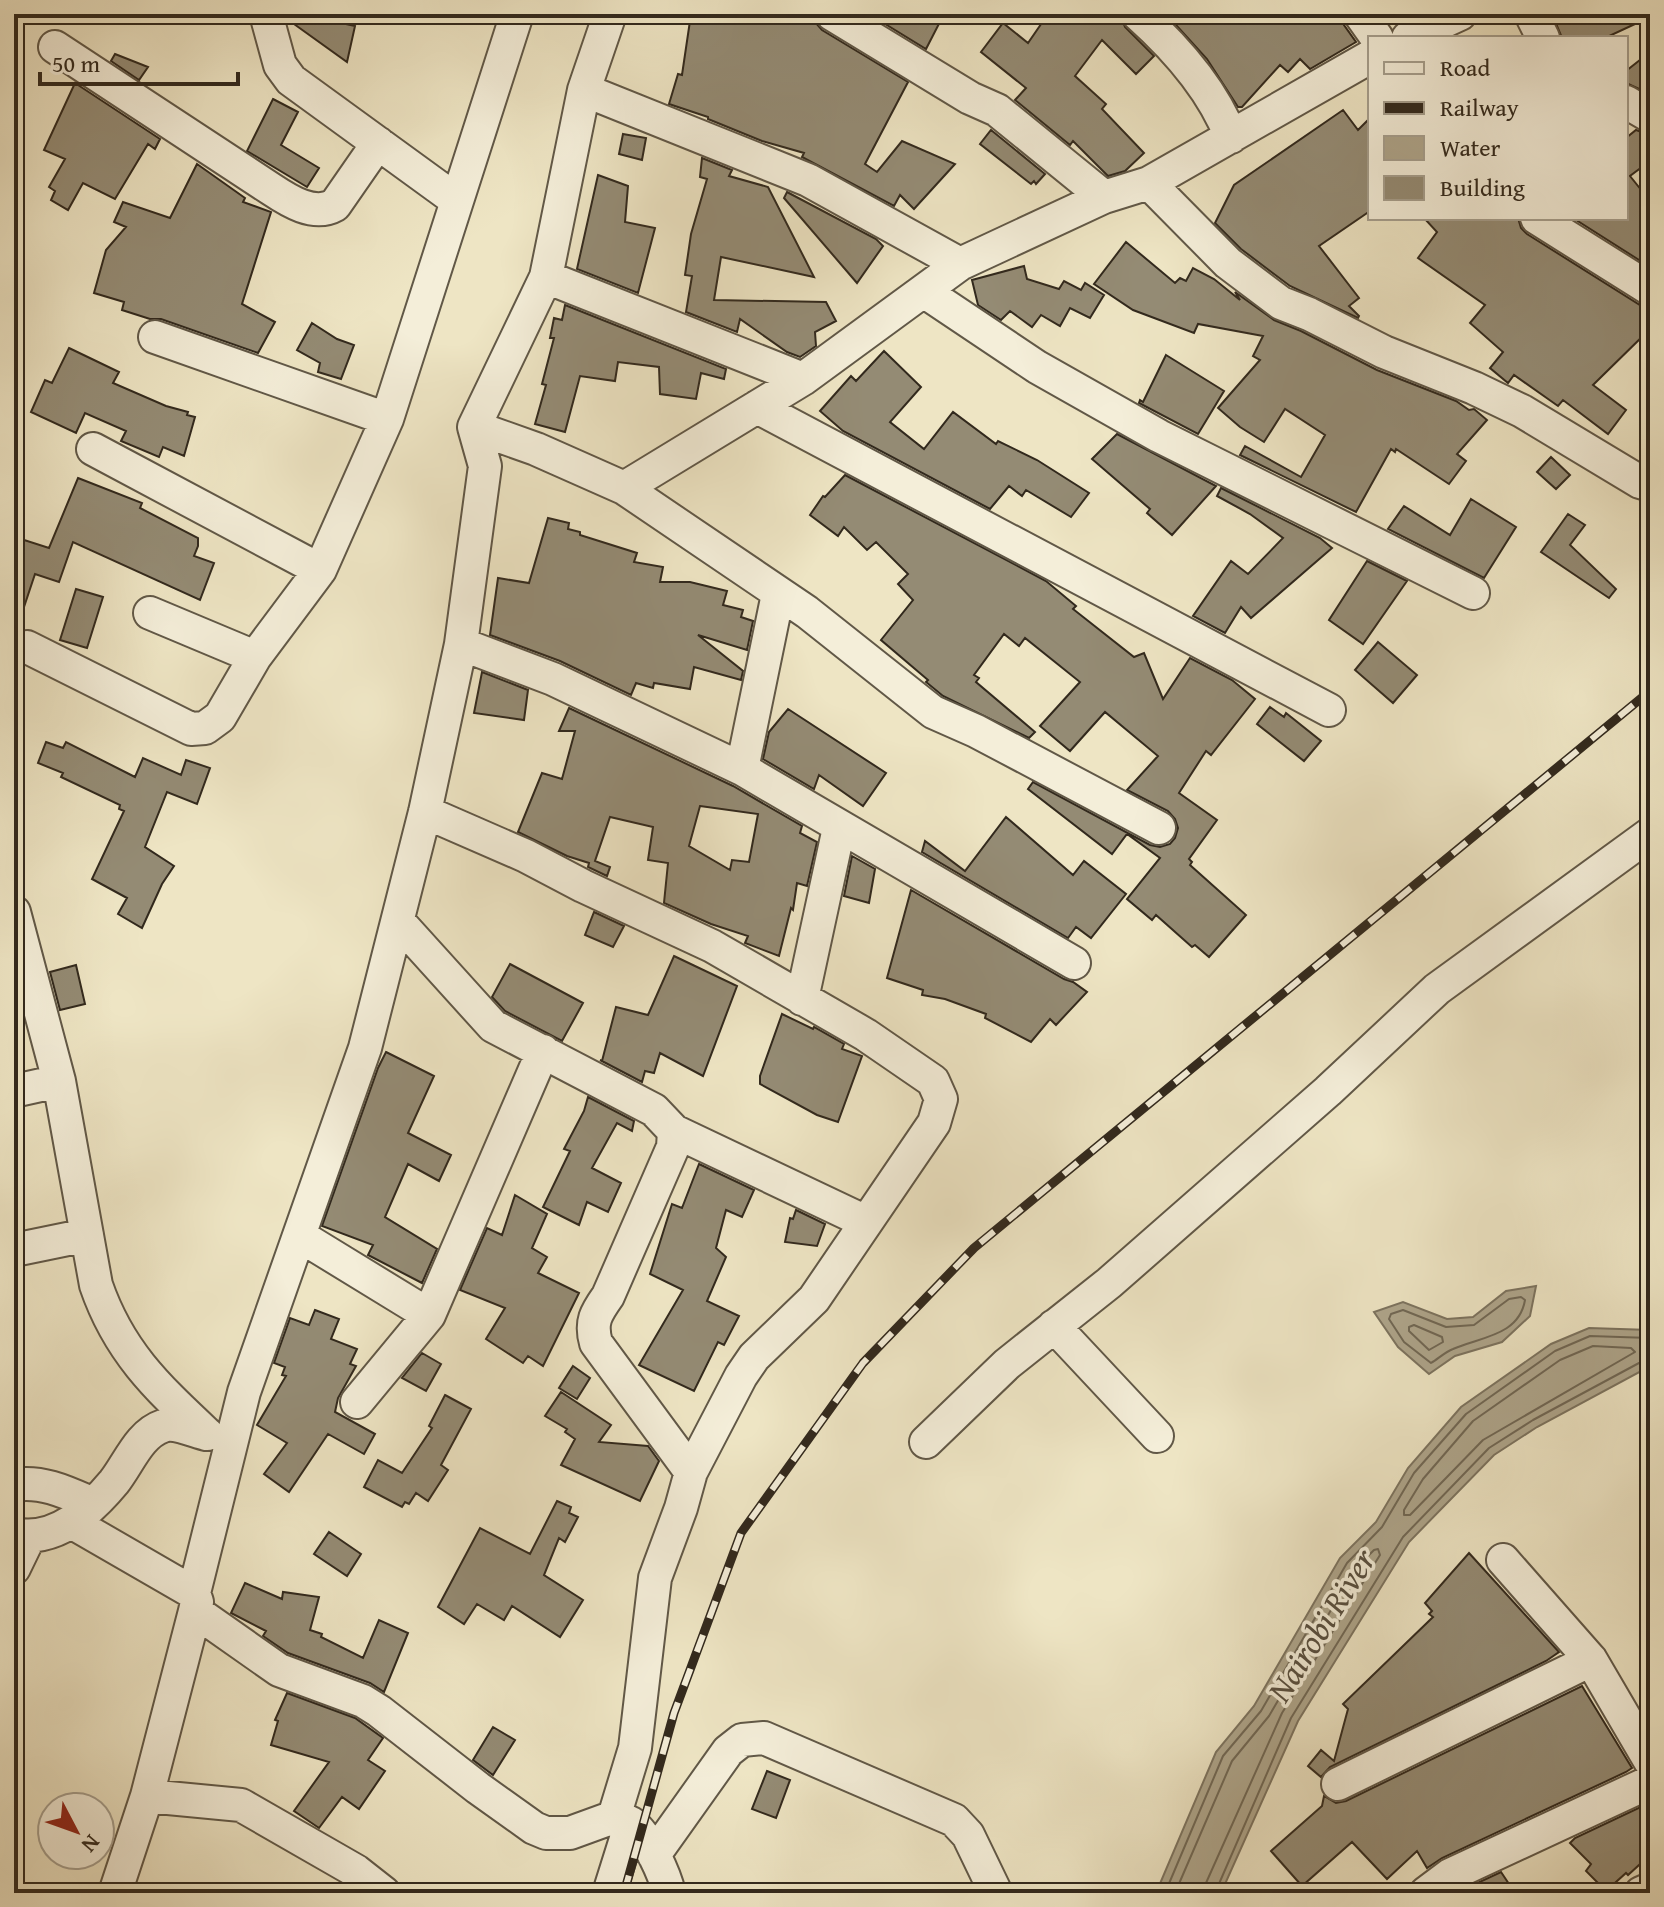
<svg xmlns="http://www.w3.org/2000/svg" width="1664" height="1907" viewBox="0 0 1664 1907" font-family="'Gentium Book Plus',serif">
  <style>
    .water { fill: #aea58b; stroke: #7c735f; stroke-width: 2 }
    .lines { fill: none; stroke-linecap: round; stroke-linejoin: round }
    .shore { stroke: #706754; stroke-width: 2 }
    .building { fill: #948b74; stroke: #32291d; stroke-width: 2; fill-rule: evenodd }
    .minor-casing { stroke: #615847; stroke-width: 36 }
    .minor { stroke: #f4eed9; stroke-width: 32 }
    .rail-casing { stroke: #32291d; stroke-width: 9 }
    .rail { stroke: #f4eed9; stroke-width: 6; stroke-dasharray: 18; stroke-linecap: butt }
    .labels { text-anchor: middle; stroke-width: 7; stroke-linejoin: round; paint-order: stroke }
    .water-label { font-size: 34px; font-style: italic; fill: #574e3e; stroke: #f4eed9 }
  </style>
  <rect width="100%" height="100%" fill="#eee5c4"/>
  <filter id="stains"><feTurbulence type="fractalNoise" baseFrequency=".0025" numOctaves="4"/><feColorMatrix values="0 0 0 0 .2 0 0 0 0 .09 0 0 0 0 .02 0 0 0 .5 -.17"/></filter>
  <radialGradient id="worn" r=".72"><stop offset=".6" stop-color="#630" stop-opacity="0"/><stop offset="1" stop-color="#630" stop-opacity=".3"/></radialGradient>
  <path class="water" d="M1536 1286 1530 1316 1502 1342 1455 1356 1429 1374 1398 1347 1374 1312 1403 1302 1447 1319 1473 1317 1506 1291Z
    M1589 1328 1650 1330V1370H1643L1537 1427 1494 1455 1409 1542 1298 1721 1221 1893H1156L1216 1752 1254 1706 1340 1558 1376 1522 1408 1468 1461 1407 1551 1344Z"/>
  <g class="lines">
    <path class="shore" d="M1521 1297 1525 1300C1519 1336 1480 1337 1453 1349 1445 1352 1438 1359 1431 1363L1404 1342 1389 1319 1391 1314 1403 1310 1446 1327 1474 1325 1509 1299Z
      M1414 1325 1442 1337 1443 1342 1429 1350 1409 1331V1327Z
      M1593 1346 1631 1348 1635 1352 1483 1440 1410 1515H1404V1510L1423 1479 1473 1421 1560 1360Z
      M1165 1893 1223 1756 1261 1711 1347 1563 1382 1527 1414 1473 1466 1414 1555 1351 1590 1336 1650 1338
      M1175 1893 1232 1761 1269 1716 1355 1569 1374 1550 1378 1549 1380 1555 1282 1713 1206 1883 1205 1893
      M1215 1893 1291 1718 1403 1537 1489 1448 1533 1420 1639 1363 1650 1362"/>
  </g>
  <path class="building" d="M286 14H340L332 21 355 26 347 62 287 19Z
    M691 14H813L815 22 822 30 908 82 865 164 877 172 902 141 955 164 914 209 900 195 894 206 802 157 804 153 762 141 708 119V117L669 104 678 74 682 75Z
    M869 14H944L926 49Z
    M1048 14H1120L1125 27 1154 56 1136 74 1102 40 1075 76 1106 104 1102 109 1144 153 1125 171 1108 176 1073 141 1070 145 1015 100 1026 88 981 52 1003 23 1028 43Z
    M1166 14H1341L1344 25 1356 42 1310 69 1300 59 1288 72 1280 65 1242 107H1238L1207 59Z
    M1552 14H1650V17L1605 38H1562Z
    M1650 52V94L1626 83V71Z
    M115 54 148 67 139 80 111 61Z
    M75 83 160 139 155 149 148 144 115 199 83 183 68 210 51 200 55 191 49 187 65 159 44 150Z
    M273 99 298 112 281 145 319 168 307 187 247 151Z
    M1343 110 1358 130 1370 118V211L1319 246 1359 298 1349 306 1359 316 1358 318 1290 286 1241 249 1215 223 1234 185Z
    M991 130 1045 174 1036 184 1034 181 1031 184 980 144Z
    M1636 130 1650 135V161L1630 176 1650 201V267L1573 218H1626V138Z
    M623 134 646 138 642 160 619 154Z
    M702 158 732 170 729 176 768 187 814 277 721 257 714 300 826 302 836 321 815 332 816 346 800 357 787 352 740 319 737 332 686 312 692 276 685 275 691 234 707 179 700 177Z
    M197 164 245 198 243 202 271 212 242 304 275 322 258 353 161 319H150L122 310 124 302 94 293 106 250 126 227 114 222 123 202 170 218Z
    M598 175 628 186 625 222 655 228 638 293 577 269Z
    M787 192 876 239 883 246 857 283 784 198Z
    M1424 218H1518L1521 228 1527 234 1640 305 1650 308V329L1593 385 1626 410 1608 434 1563 400 1558 406 1514 375 1508 383 1490 368 1503 352 1470 323 1485 305 1418 258 1437 232Z
    M1126 242 1175 283 1180 278 1186 281 1193 268 1214 279 1240 300 1235 292 1274 320 1301 331 1377 370 1456 401 1469 410 1474 409 1487 420 1457 454 1466 461 1449 484 1396 449 1395 452 1391 449 1356 512 1240 455 1245 446 1301 477 1325 435 1285 409 1264 442 1240 427 1218 408 1260 360 1253 356 1263 336 1198 324 1194 333 1133 310 1094 284Z
    M1024 266 1027 279 1059 289 1064 281 1081 290 1085 283 1104 295 1090 318 1070 308 1060 326 1041 315 1032 327 1010 311 1001 320 978 305 972 280Z
    M565 305 726 369 724 379 701 373 696 399 660 394 659 367 618 362 615 381 580 376 565 432 535 424 546 385 542 384 554 338H550L554 318 562 320Z
    M312 323 337 339 354 345 341 379 318 372 320 363 297 350Z
    M69 348 119 372 113 383 166 406 188 412 187 415 195 417 184 456 163 447 159 457 121 441 126 431 85 413 76 433 31 412 45 380 52 383Z
    M884 351 921 387 890 422 924 449 953 412 996 444 998 441 1037 460 1089 493 1071 517 1026 490 1022 496 1009 486 990 509 843 431 820 411 851 376 856 381Z
    M1166 355 1224 391 1198 434 1139 403 1140 400 1143 402Z
    M1117 434 1216 486 1172 535 1147 513 1150 509 1092 459Z
    M1551 457 1570 475 1556 489 1537 472Z
    M845 475 1046 581 1076 606 1073 609 1134 657 1144 653 1163 699 1190 658 1232 680 1255 699 1211 755 1206 751 1179 793 1217 820 1189 859 1192 862 1190 865 1246 915 1209 957 1195 945 1192 947 1156 915 1152 920 1127 899 1160 858 1127 834 1112 854 1028 789 1033 782 1150 845 1160 847 1170 844 1175 838 1178 828 1175 819 1168 811 1127 790 1158 756 1105 712 1070 751 1040 726 1080 682 1025 638 1019 646 1004 634 974 675 979 678 976 682 1035 732 1029 738 943 696 926 682 928 680 881 640 913 600 898 584 908 574 876 542 867 550 844 527 838 536 810 515 823 496 825 497Z
    M78 478 142 503 140 508 198 538V546L194 556 214 563 200 600 73 542 59 582 35 574 18 625H14V551L18 538 49 548Z
    M1221 488 1320 538 1332 548 1251 618 1241 607 1225 633 1193 616 1231 561 1248 574 1283 538 1250 514 1217 496Z
    M1471 499 1516 527 1484 578 1388 529 1404 506 1450 535Z
    M1568 514 1585 525 1570 545 1616 589 1609 598 1541 552Z
    M548 518 569 523 568 529 580 532V535L637 553 634 562 663 567 660 582H690L727 591 723 605 743 610 741 617 753 621 747 650 698 635 743 671 741 680 694 667 690 689 654 683 653 688 636 683 631 695 560 661 490 635 498 578 529 583Z
    M1367 561 1407 581 1363 644 1329 620Z
    M76 589 103 597 87 648 60 640Z
    M1378 642 1417 675 1393 703 1355 670Z
    M482 672 528 690 524 720 474 713Z
    M1270 707 1284 717 1286 713 1321 741 1304 761 1257 724Z
    M569 708 733 786 802 826 800 833 817 842 807 886 797 883 793 910 791 908 779 956 745 943 748 936 711 924 664 903 668 863 648 860 653 827 610 817 595 861 610 867 607 876 588 867 589 863 567 856 518 832 542 773 562 779 575 731H559ZM700 806 758 814 749 862 732 860 730 870 689 846Z
    M788 709 886 773 863 806 819 775 814 789 763 759 769 732Z
    M46 742 63 748 66 742 135 777 143 758 181 775 186 760 210 768 197 804 167 792 145 847 174 866 162 884 142 928 118 914 127 898 92 879 124 811 119 809 120 805 61 777 63 773 38 763Z
    M1006 817 1073 875 1084 861 1126 894 1091 938 1076 927 1068 938 922 852 925 841 965 871Z
    M852 856 875 869 869 903 844 896Z
    M911 890 1064 979 1073 982 1087 992 1056 1025 1050 1019 1031 1042 985 1018 986 1014 945 999 922 995 923 990 887 978Z
    M594 912 624 926 613 947 585 935Z
    M674 956 737 986 703 1076 660 1053 654 1073 645 1071 642 1082 600 1060 602 1061 616 1007 648 1015Z
    M510 964 583 1003 562 1041 505 1011 492 997Z
    M76 965 85 1004 60 1010 50 972Z
    M782 1014 813 1029 814 1027 844 1044 842 1049 862 1056 838 1122 817 1115 760 1084V1076Z
    M386 1052 434 1076 408 1133 451 1155 439 1181 408 1164 385 1217 437 1249 422 1283 368 1255 373 1245 322 1226 378 1068Z
    M588 1097 634 1121 632 1131 617 1123 592 1168 621 1183 608 1212 587 1202 579 1225 543 1207 570 1151 564 1149 584 1111Z
    M699 1164 754 1190 742 1217 726 1210 716 1248 726 1257 707 1301 739 1316 724 1345 718 1342 694 1391 639 1365 683 1290 650 1274 672 1204 682 1208Z
    M515 1195 547 1214 532 1248 547 1257 538 1273 579 1293 543 1366 528 1356 523 1363 486 1339 505 1308 460 1290 487 1228 502 1235Z
    M796 1210 825 1224 817 1246 785 1242 790 1218 793 1219Z
    M315 1310 339 1319 331 1339 357 1349 350 1364 356 1366 338 1398 335 1412 375 1434 364 1454 328 1434 289 1492 264 1474 287 1443 257 1425 286 1376 282 1375 285 1367 274 1363 290 1318 309 1325Z
    M422 1353 441 1364 426 1391 402 1378Z
    M573 1366 590 1378 577 1399 559 1388Z
    M561 1392 611 1425 599 1442 648 1446 659 1461 640 1501 561 1465 575 1439 565 1432 567 1429 545 1416Z
    M445 1395 471 1409 441 1465 448 1470 428 1501 416 1493 409 1504 405 1502 402 1507 364 1487 378 1460 402 1473 432 1428 429 1426Z
    M557 1501 571 1507 569 1513 578 1517 565 1542 559 1538 544 1575 583 1600 560 1637 512 1606 504 1620 477 1604 464 1624 438 1607 480 1528 530 1554Z
    M329 1532 361 1554 347 1576 314 1554Z
    M1469 1553 1559 1652 1546 1661 1330 1767 1321 1777 1308 1766 1321 1750 1334 1761 1348 1709 1343 1704 1433 1617 1429 1614 1432 1611 1425 1603Z
    M245 1583 282 1599 283 1592 319 1597 310 1630 322 1634 321 1637 363 1658 379 1620 408 1633 384 1692 370 1683 288 1653 263 1636 266 1631 231 1613Z
    M1582 1686 1632 1768 1626 1772 1442 1858 1427 1868 1417 1851 1387 1879 1352 1842 1302 1886 1271 1851 1322 1806 1324 1796 1336 1803 1346 1801Z
    M287 1693 355 1718 383 1738 368 1760 385 1771 359 1809 342 1797 319 1828 294 1811 329 1762 271 1745 278 1721 275 1720Z
    M493 1727 515 1740 493 1775 473 1760Z
    M767 1771 790 1780 776 1818 752 1809Z
    M1647 1804H1650V1855L1628 1875 1626 1873 1606 1891 1586 1871 1591 1864 1570 1843 1575 1838Z
    M1501 1872 1515 1893H1458L1460 1891Z"/>
  <g class="lines">
    <g class="minor-casing">
      <path id="minor" d="M266 14 280 65 291 80 456 200
        M610 14 584 90 546 277 474 427 485 466 461 644 425 812 365 1048 244 1392 194 1593 197 1602 195 1611 279 1670 363 1701 379 1711 478 1788 534 1828 546 1833H570L614 1817
        M832 14 970 98 997 110 1104 197
        M1138 14C1176 48 1212 88 1231 137
        M1360 14 1377 38
        M1531 14 1543 38
        M1408 38 1460 14
        M55 47 271 189C289 201 314 217 335 205L378 143
        M584 90 808 180 960 264
        M1626 102 1650 116
        M1149 183 1228 263 1281 303 1309 314 1384 352 1474 388 1522 411 1640 482 1650 485
        M1537 218 1650 289
        M546 277 803 379
        M925 292 1037 367 1159 436 1473 593
        M155 337 387 419
        M757 407 1329 710
        M474 427 536 449 624 488 803 379 960 264 1104 197 1149 183 1370 57
        M93 449 320 570
        M624 488 807 612 933 712 976 731 1159 828
        M150 613 255 657
        M461 644 553 679 742 769 1074 963
        M27 647 191 729 205 728 220 717 255 657 320 570 387 419 517 14
        M742 769 778 594
        M425 812 526 856 583 886 712 946 866 1035 933 1081 941 1099 934 1123 814 1299 754 1357 741 1376 691 1472 681 1508 655 1578 635 1748 614 1817C619 1819 627 1820 632 1824 647 1835 665 1875 669 1893
        M14 912 59 1081 96 1285C119 1352 157 1387 207 1434
        M398 921 493 1026 654 1110 674 1131 673 1147 608 1296C596 1313 590 1322 596 1343L691 1472
        M802 999 839 828
        M14 1091 59 1081
        M674 1131 866 1222
        M300 1236 429 1315
        M14 1250 87 1235
        M1054 1326 1157 1436
        M357 1402 429 1315 543 1051
        M926 1442 1007 1364 1109 1283 1328 1091 1437 989 1650 834
        M14 1485C42 1480 68 1493 93 1504
        M71 1522 194 1593
        M14 1534C54 1543 90 1511 114 1482 129 1463 139 1434 163 1426 174 1422 194 1431 206 1434
        M1503 1560 1591 1660 1650 1761
        M14 1568 29 1537
        M1338 1784 1591 1660
        M147 1796 241 1805 356 1871 384 1893
        M654 1855 728 1751 742 1740 764 1738 954 1820 968 1835 996 1893
        M115 1893 147 1796 195 1611
        M609 1893 631 1823
        M1426 1893 1450 1875 1650 1782
        M1641 1893 1650 1889"/>
    </g>
    <use href="#minor" class="minor"/>
    <g class="rail-casing">
      <path id="rail" d="M624 1893 674 1713 741 1533 863 1363 974 1248 1650 691"/>
    </g>
    <use href="#rail" class="rail"/>
  </g>
  <g class="labels">
    <g class="water-label">
      <text transform="translate(1321 1625) rotate(-58)" y="12">Nairobi River</text>
    </g>
  </g>
  <rect width="1664" height="1907" fill="none" stroke="#eee5c4" stroke-width="48"/>
  <rect x="16" y="16" width="1632" height="1875" fill="none" stroke="#32291d" stroke-width="4"/>
  <rect x="24" y="24" width="1616" height="1859" fill="none" stroke="#32291d" stroke-width="2"/>
  <rect x="1368" y="36" width="260" height="184" fill="#f4eed9" stroke="#a69f8e" stroke-width="2"/>
  <rect x="1384" y="62" width="40" height="12" fill="#f4eed9" stroke="#a69f8e" stroke-width="2"/>
  <text x="1440" y="76" font-size="24" fill="#32291d">Road</text>
  <rect x="1384" y="102" width="40" height="12" fill="#32291d" stroke="#a69f8e" stroke-width="2"/>
  <text x="1440" y="116" font-size="24" fill="#32291d">Railway</text>
  <rect x="1384" y="136" width="40" height="24" fill="#aea58b" stroke="#a69f8e" stroke-width="2"/>
  <text x="1440" y="156" font-size="24" fill="#32291d">Water</text>
  <rect x="1384" y="176" width="40" height="24" fill="#948b74" stroke="#a69f8e" stroke-width="2"/>
  <text x="1440" y="196" font-size="24" fill="#32291d">Building</text>
  <g transform="translate(76 1831) rotate(131)"><circle r="38" fill="#f4eed9" stroke="#a69f8e" stroke-width="2"/>
  <path d="M0-6L14 30L0 20L-14 30Z" fill="#8f2418"/>
  <text y="-12" font-size="22" font-weight="bold" text-anchor="middle" fill="#32291d">N</text>
  </g>
  <path d="M40 72v12h198v-12" fill="none" stroke="#32291d" stroke-width="4"/>
  <text x="52" y="72" font-size="24" fill="#32291d" stroke="#f4eed9" stroke-width="6" paint-order="stroke">50 m</text>
  <rect width="100%" height="100%" filter="url(#stains)"/>
  <rect width="100%" height="100%" fill="url(#worn)"/>
</svg>
